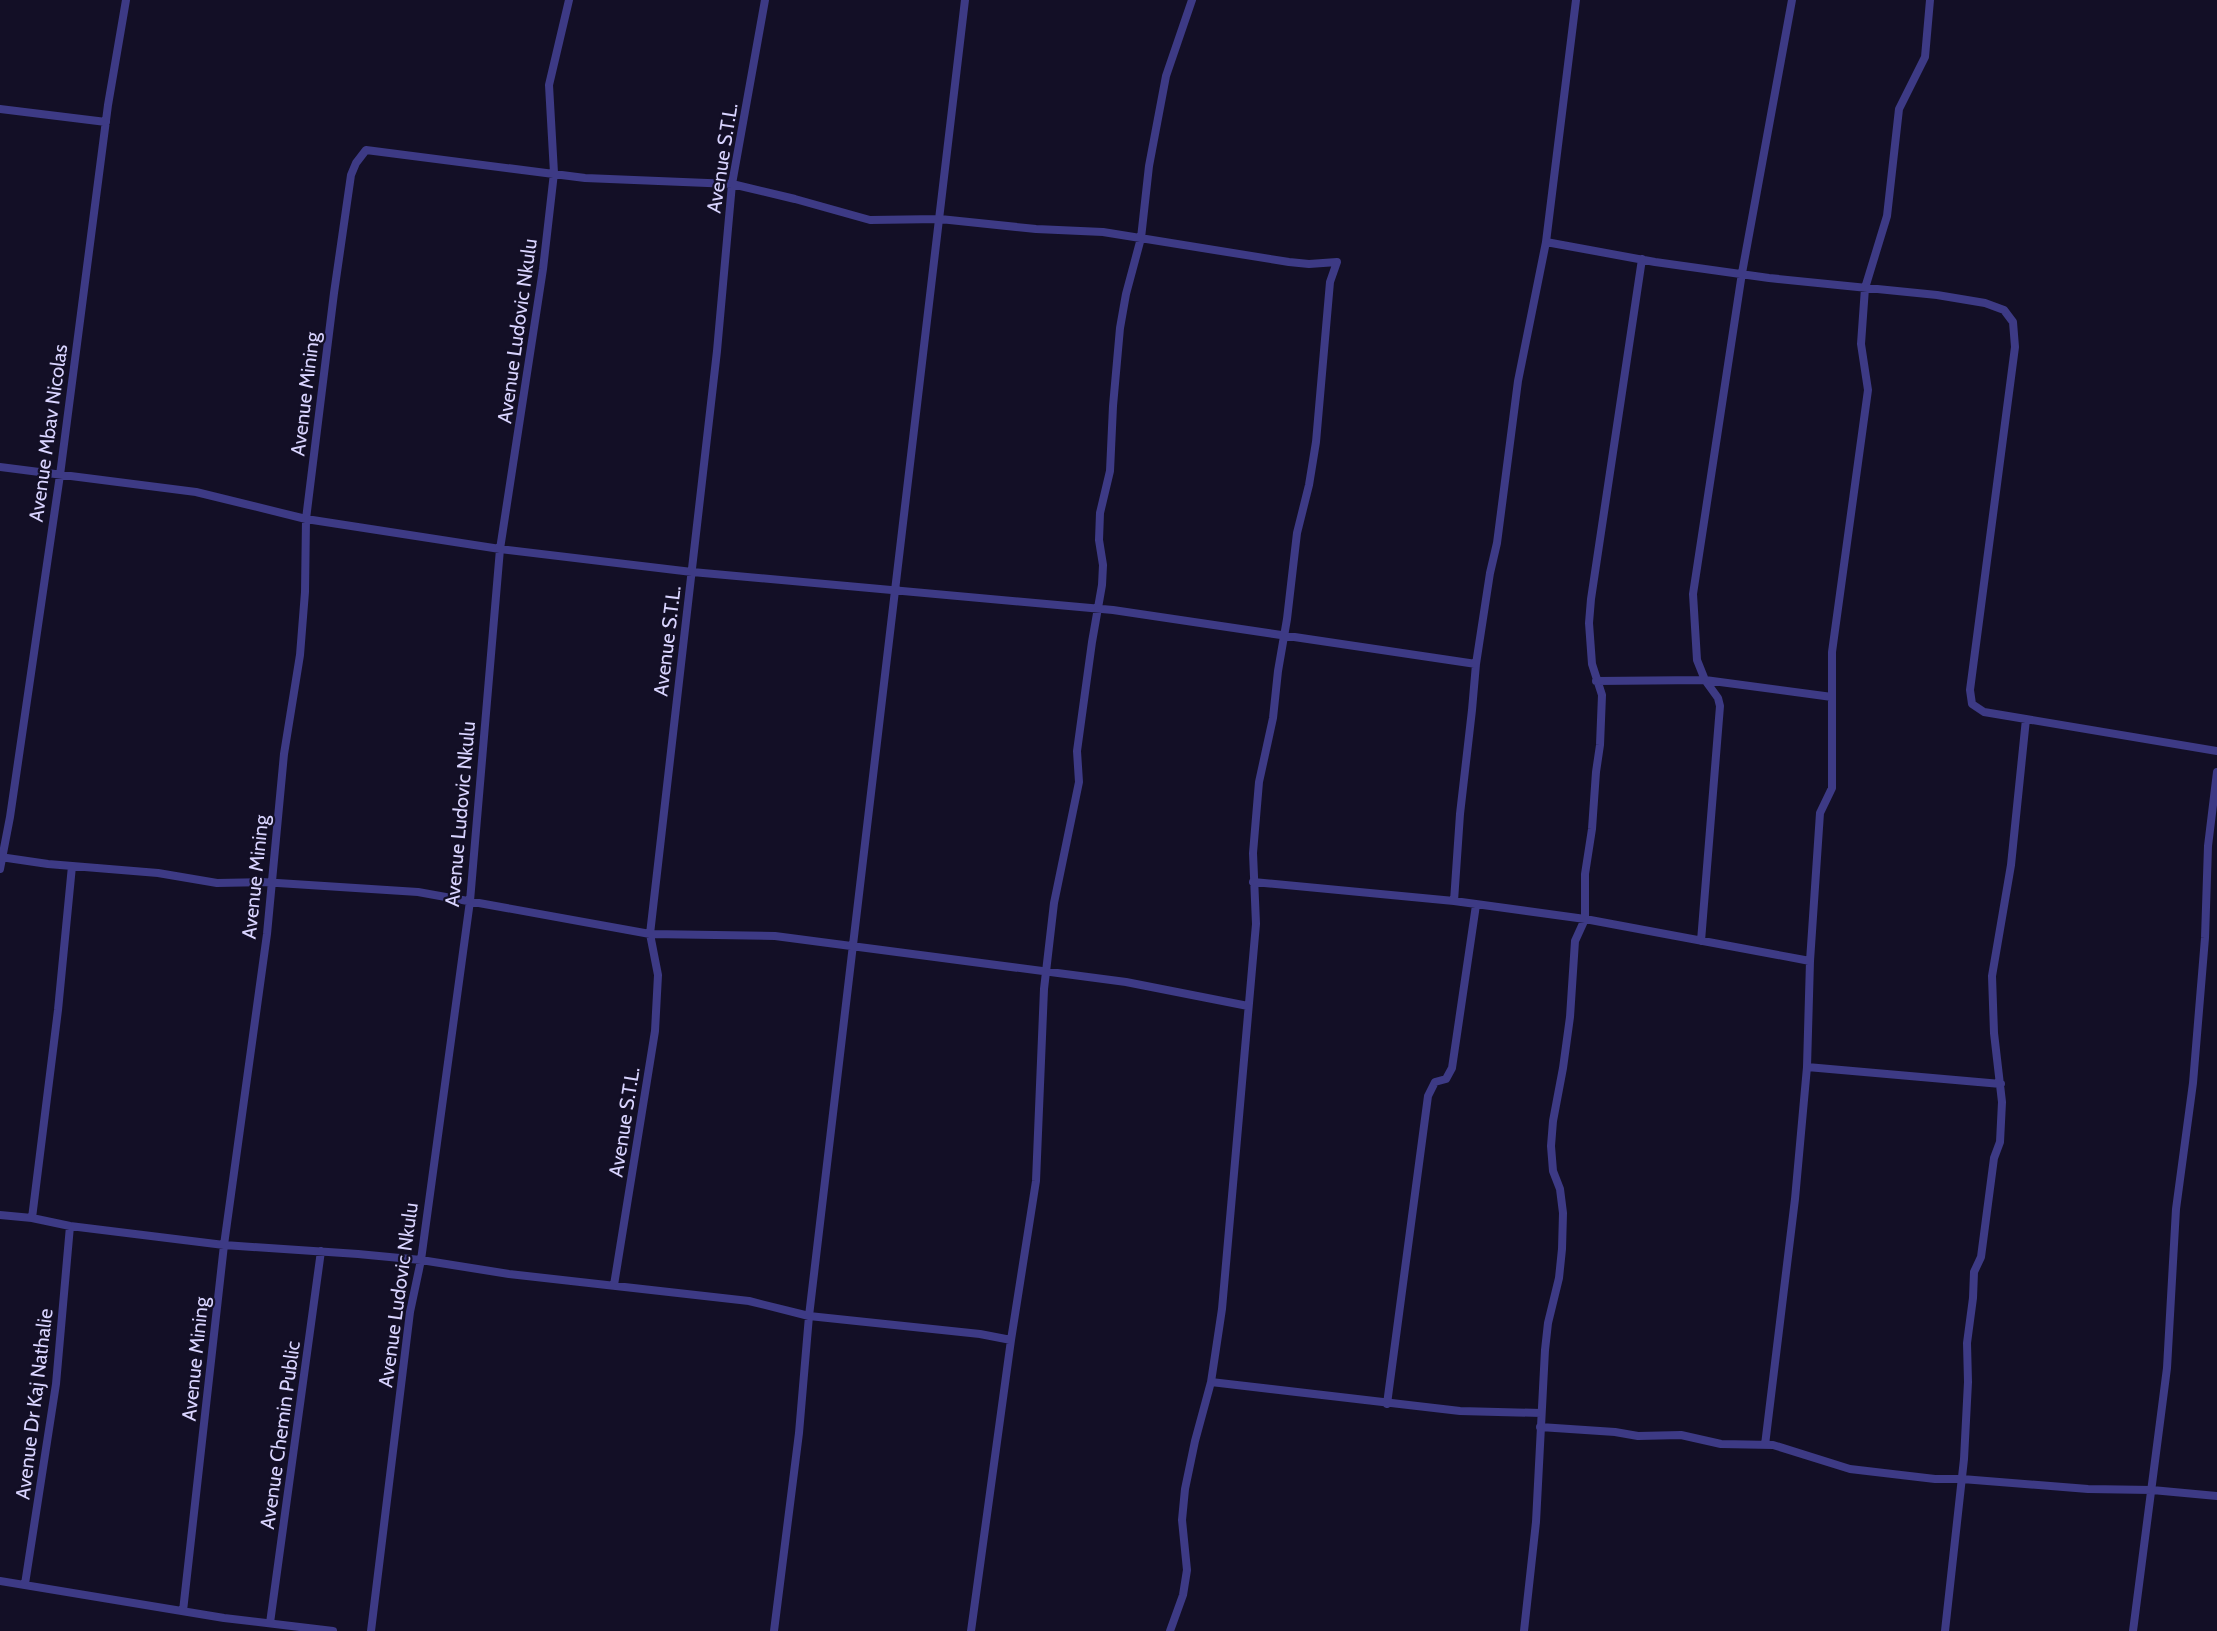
<svg xmlns="http://www.w3.org/2000/svg" width="2217" height="1631" viewBox="0 0 2217 1631" font-family="Cabin,sans-serif">
  <style>
    .lines { fill: none; stroke-linecap: round; stroke-linejoin: round }
    .street { stroke: #3d3a85; stroke-width: 8 }
    .labels { text-anchor: middle; stroke-width: 4.5; stroke-linejoin: round; paint-order: stroke }
    .street-label { font-size: 20px; fill: #d9d4ff; stroke: #130f26 }
  </style>
  <rect width="100%" height="100%" fill="#130f26"/>
  <g class="lines">
    <path class="street" d="M0 109 106 122
      M1546 242 1655 262 1769 278 1937 295 1985 303 2004 310 2013 322 2015 347 1970 690 1972 704 1984 712 2217 751
      M0 467 196 492 306 519 500 549 692 572 1113 610 1476 664
      M1596 681 1705 680 1832 697
      M0 857 48 864 158 873 217 883 262 882 418 892 650 934 775 936 1126 982 1248 1006
      M0 869 10 817 60 475 108 105 126 0
      M1253 882 1454 901 1585 919 1810 961
      M1454 901 1460 814 1472 710 1476 664 1490 573 1497 543 1518 381 1546 242 1576 0
      M1701 941 1720 706 1718 698 1705 680 1697 660 1693 594 1742 273 1792 0
      M1807 1067 2001 1084
      M0 1215 32 1218 70 1226 224 1245 358 1254 421 1260 509 1274 749 1301 809 1316 980 1334 1011 1340
      M32 1218 58 1010 72 866
      M614 1285 655 1031 658 975 650 934 717 351 732 184 765 0
      M1211 1382 1460 1411 1541 1413
      M1387 1404 1428 1096 1435 1082 1446 1079 1452 1068 1476 905
      M1540 1427 1615 1432 1638 1436 1681 1435 1721 1444 1773 1445 1850 1469 1935 1479H1962L2088 1489 2152 1490 2217 1496
      M1765 1445 1795 1199 1807 1067 1810 961 1820 813 1832 788V652L1868 390 1861 344 1865 288 1887 216 1899 109 1925 57 1930 0
      M0 1581 224 1618 333 1631
      M25 1584 56 1384 70 1226
      M183 1611 224 1245 267 934 284 754 300 655 305 592 306 519 334 293 351 175 356 163 366 150 585 178 732 184 795 199 870 220 940 219 1036 229 1103 232 1289 262 1309 264 1337 262 1330 282 1316 442 1309 485 1297 533 1287 619 1278 671 1273 718 1259 782 1253 853 1256 924 1222 1309 1211 1382 1195 1441 1185 1489 1182 1520 1187 1570 1183 1595 1170 1631
      M270 1623 321 1251
      M371 1631 410 1312 421 1260 470 901 500 549 543 269 554 173 549 85 569 0
      M774 1631 799 1433 809 1316 965 0
      M971 1631 1011 1340 1036 1181 1044 989 1054 903 1079 782 1077 751 1092 642 1102 585 1103 565 1099 540 1100 513 1110 471 1113 406 1120 328 1126 294 1141 238 1149 166 1166 76 1192 0
      M1524 1631 1536 1522 1545 1350 1548 1323 1559 1278 1562 1249 1563 1213 1560 1189 1553 1171 1551 1146 1553 1121 1563 1068 1570 1017 1575 941 1585 919V874L1592 829 1596 772 1600 745 1602 695 1592 664 1589 623 1591 599 1642 259
      M1945 1631 1964 1459 1968 1382 1967 1343 1973 1298 1974 1272 1981 1257 1994 1158 2000 1142 2002 1102 1994 1033 1992 976 2011 865 2026 719
      M2133 1631 2167 1368 2176 1209 2193 1083 2205 938 2208 846 2217 772"/>
  </g>
  <g class="labels">
    <g class="street-label">
      <text transform="translate(722 158) rotate(-81)" y="7">Avenue S.T.L.</text>
      <text transform="translate(517 331) rotate(-82)" y="7">Avenue Ludovic Nkulu</text>
      <text transform="translate(305 394) rotate(-83)" y="7">Avenue Mining</text>
      <text transform="translate(48 433) rotate(-82)" y="7">Avenue Mbav Nicolas</text>
      <text transform="translate(667 641) rotate(-83)" y="7">Avenue S.T.L.</text>
      <text transform="translate(460 814) rotate(-85)" y="7">Avenue Ludovic Nkulu</text>
      <text transform="translate(255 877) rotate(-84)" y="7">Avenue Mining</text>
      <text transform="translate(624 1122) rotate(-81)" y="7">Avenue S.T.L.</text>
      <text transform="translate(398 1295) rotate(-82)" y="7">Avenue Ludovic Nkulu</text>
      <text transform="translate(195 1359) rotate(-84)" y="7">Avenue Mining</text>
      <text transform="translate(34 1404) rotate(-83)" y="7">Avenue Dr Kaj Nathalie</text>
      <text transform="translate(280 1435) rotate(-82)" y="7">Avenue Chemin Public</text>
    </g>
  </g>
</svg>
